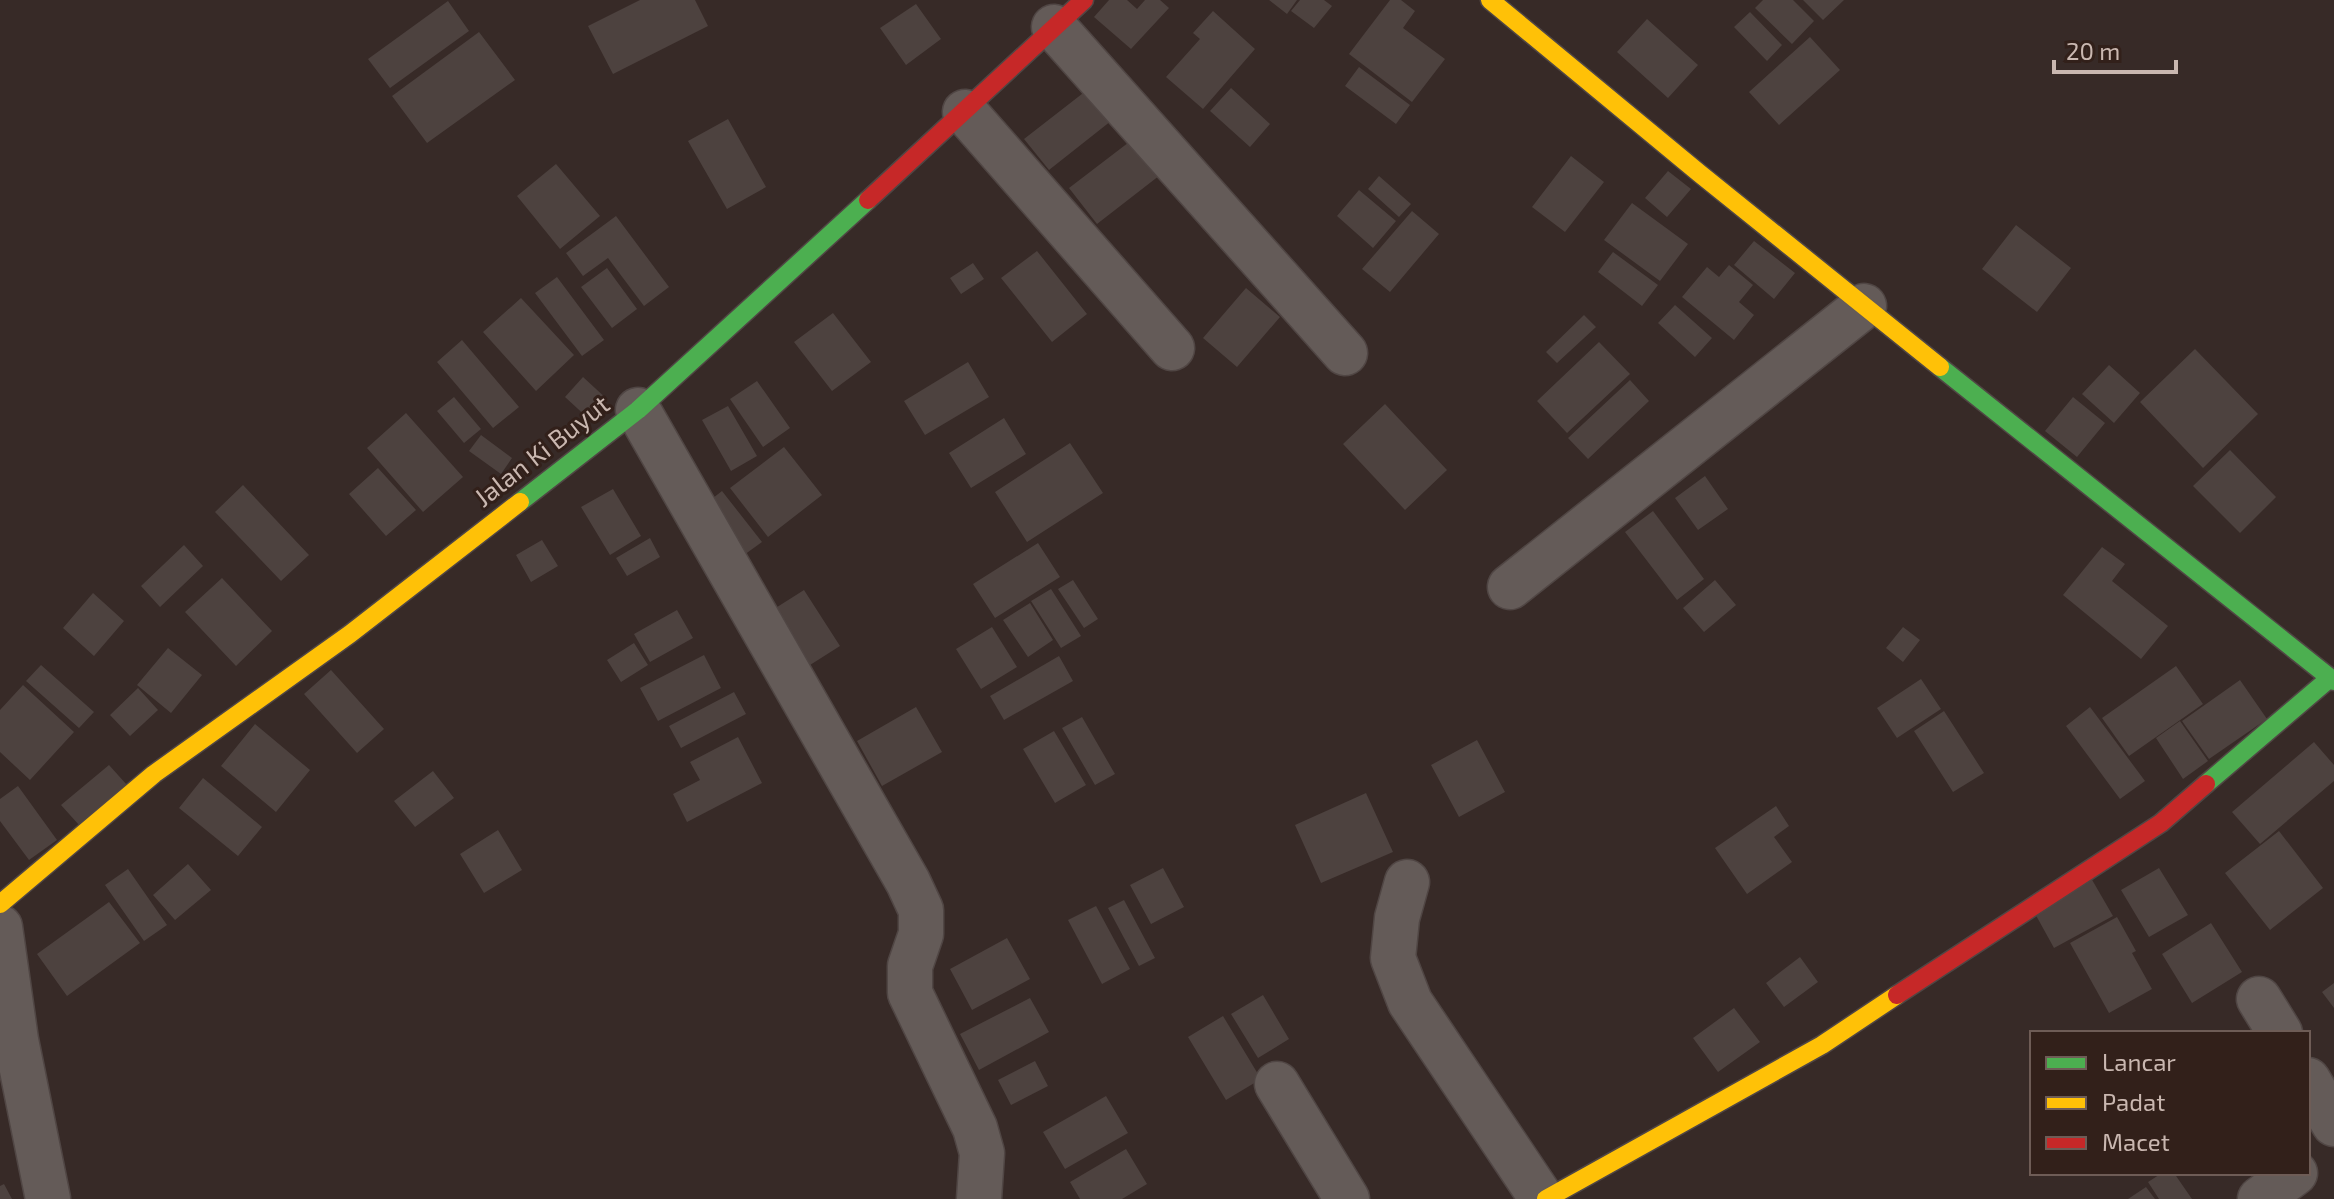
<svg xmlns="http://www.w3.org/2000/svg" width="2334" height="1199" viewBox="0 0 2334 1199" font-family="'Exo 2',sans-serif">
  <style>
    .building { fill: #4d423f }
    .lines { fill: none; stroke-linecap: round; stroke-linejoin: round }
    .street-casing { stroke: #504644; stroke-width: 47 }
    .fast-casing { stroke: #504644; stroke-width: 21 }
    .slow-casing { stroke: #504644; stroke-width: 21 }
    .jam-casing { stroke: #504644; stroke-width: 21 }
    .street { stroke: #645b58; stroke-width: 44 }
    .fast { stroke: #4caf50; stroke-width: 18 }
    .slow { stroke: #ffc107; stroke-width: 18 }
    .jam { stroke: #c62828; stroke-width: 18 }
    .labels { text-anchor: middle; stroke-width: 6; stroke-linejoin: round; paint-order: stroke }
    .street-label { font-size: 26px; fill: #c9b7b0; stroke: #32201a }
  </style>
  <rect width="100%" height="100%" fill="#372a27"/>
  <path class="building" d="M640 0H695L708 26 613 74 588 26Z
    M1109 0H1127L1137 9 1145 0H1160L1169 8 1131 49 1094 17Z
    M1269 0H1297L1287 14Z
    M1300 0H1324L1332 6 1314 28 1291 11Z
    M1390 0H1401L1415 11 1403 28 1445 59 1412 102 1349 54Z
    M1763 0H1793L1814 21 1792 44 1755 8Z
    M1803 0H1844L1823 20Z
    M448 1 469 31 390 88 368 59Z
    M916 4 941 39 906 65 880 28Z
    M1213 11 1255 49 1203 109 1166 77 1200 39 1193 33Z
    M1750 12 1782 45 1767 61 1734 27Z
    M1647 19 1698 65 1668 98 1617 52Z
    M479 32 515 80 427 143 392 96Z
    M1810 37 1840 70 1779 125 1749 92Z
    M1359 67 1410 105 1396 124 1345 86Z
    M1231 88 1270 124 1250 147 1210 111Z
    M1087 90 1111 121 1049 170 1024 139Z
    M728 119 766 187 727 209 688 141Z
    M1137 136 1164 172 1097 224 1069 188Z
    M1571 156 1604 182 1565 232 1532 207Z
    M556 164 600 216 560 249 517 196Z
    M1668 171 1691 189 1667 217 1645 198Z
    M1379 176 1411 204 1399 217 1368 189Z
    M1359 190 1396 221 1373 248 1337 216Z
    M1632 203 1688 244 1660 281 1604 240Z
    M1412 211 1439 234 1390 292 1362 269Z
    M616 216 669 287 644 306 608 258 583 276 566 253Z
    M2016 225 2071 268 2037 312 1982 269Z
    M1754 241 1795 273 1774 299 1734 265Z
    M1037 251 1087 314 1052 342 1001 278Z
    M1613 252 1658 285 1642 306 1598 272Z
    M973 263 984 279 961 294 950 278Z
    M1729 265 1753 285 1739 302 1754 315 1734 340 1682 297 1707 267 1719 277Z
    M607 268 637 309 612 328 581 287Z
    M557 277 604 340 582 356 535 293Z
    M1246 288 1280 317 1237 367 1203 338Z
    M521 298 574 355 536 391 483 332Z
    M1675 305 1712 338 1695 357 1658 323Z
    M833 313 871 362 832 391 794 342Z
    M1584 315 1596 327 1557 363 1546 352Z
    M462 340 519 407 493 428 437 362Z
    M1599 342 1630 374 1567 433 1537 401Z
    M2195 349 2258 414 2203 468 2140 402Z
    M968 362 989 397 925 435 904 401Z
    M2109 365 2140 393 2114 423 2082 394Z
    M583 377 608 400 590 420 565 397Z
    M1630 380 1649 401 1588 459 1568 438Z
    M757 381 790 428 763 447 730 399Z
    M454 397 481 429 464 443 437 411Z
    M2073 397 2105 423 2077 457 2045 431Z
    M1385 404 1447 470 1405 510 1343 444Z
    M728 406 757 456 731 471 702 420Z
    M406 413 463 477 423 512 367 448Z
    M1004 418 1026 454 971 488 949 453Z
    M481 435 512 458 501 474 469 451Z
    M1070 443 1103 493 1027 542 995 492Z
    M784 447 822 495 768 537 730 488Z
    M2230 450 2276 497 2240 533 2193 486Z
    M378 468 416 510 386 536 349 494Z
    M1705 476 1728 509 1698 530 1675 498Z
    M243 485 309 555 281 581 215 512Z
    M613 489 641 536 610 555 581 507Z
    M722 491 762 542 744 555 704 505Z
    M1653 511 1704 579 1677 600 1625 532Z
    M650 538 660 557 627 576 616 558Z
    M542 540 558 566 531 582 516 555Z
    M1038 543 1060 577 995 618 973 584Z
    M184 545 203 566 160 607 141 586Z
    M2102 547 2125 564 2112 581 2168 626 2141 659 2063 595Z
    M222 578 272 631 236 666 185 612Z
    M1073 580 1098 619 1084 628 1058 589Z
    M1715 580 1736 605 1704 632 1683 608Z
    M1051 589 1081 636 1061 648 1031 601Z
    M804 590 840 646 799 672 763 616Z
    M93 593 124 621 94 656 63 628Z
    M1030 603 1053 640 1028 657 1003 620Z
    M677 610 693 638 650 662 634 634Z
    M992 627 1017 667 981 689 956 649Z
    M1903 627 1920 640 1903 662 1886 648Z
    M634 643 648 665 621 682 607 660Z
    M168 648 202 675 171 713 137 685Z
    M704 655 721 688 658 721 640 688Z
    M1059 656 1073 681 1004 720 990 696Z
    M41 665 94 712 79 728 26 681Z
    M2176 666 2203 704 2129 756 2102 718Z
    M331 670 384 729 357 753 304 694Z
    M1921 679 1941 709 1897 738 1877 708Z
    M2240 680 2267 719 2209 759 2182 721Z
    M23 685 74 732 30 780 0 752V710Z
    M138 688 158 710 130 736 110 715Z
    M734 692 746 714 681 748 669 726Z
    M916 707 942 752 882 786 857 741Z
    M2090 707 2145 781 2120 799 2066 726Z
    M1944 711 1984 773 1953 792 1914 731Z
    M1082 717 1115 774 1095 785 1062 728Z
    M2180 721 2208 761 2183 779 2156 738Z
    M255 724 310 770 276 812 221 766Z
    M1054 731 1086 785 1055 803 1023 749Z
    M738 737 762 783 687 822 673 794 700 780 690 762Z
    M1477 740 1505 792 1459 817 1431 765Z
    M2314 742 2334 765V781L2260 844 2232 812Z
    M109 765 127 785 79 825 61 805Z
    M433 771 454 798 415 827 394 801Z
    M203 778 262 827 238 856 179 808Z
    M18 786 57 840 29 860 0 821V799Z
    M1366 793 1393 852 1321 883 1295 825Z
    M1776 806 1789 826 1774 837 1792 862 1747 894 1715 848Z
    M498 830 522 870 484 893 460 854Z
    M2279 831 2323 888 2270 930 2225 873Z
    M188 864 211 890 175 920 153 895Z
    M1163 868 1184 907 1151 924 1130 885Z
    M2159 868 2188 915 2149 937 2121 890Z
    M128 869 167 925 144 941 105 885Z
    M2091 878 2113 916 2054 948 2033 910Z
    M1124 900 1155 958 1139 966 1108 908Z
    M109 902 140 943 67 996 37 954Z
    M1096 906 1130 969 1102 984 1068 920Z
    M2117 917 2136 951 2132 953 2152 989 2109 1013 2070 943Z
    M2211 923 2242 972 2192 1003 2162 954Z
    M1007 938 1030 979 972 1010 950 969Z
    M1800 957 1818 982 1784 1007 1766 983Z
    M2334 983V1008L2322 992Z
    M1263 995 1289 1039 1258 1058 1231 1014Z
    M1030 998 1049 1032 979 1070 960 1034Z
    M1734 1008 1760 1042 1718 1072 1693 1038Z
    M1223 1016 1261 1079 1226 1100 1188 1037Z
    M1035 1061 1048 1086 1011 1105 998 1080Z
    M1106 1096 1128 1133 1065 1169 1043 1132Z
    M1126 1149 1147 1184 1122 1199H1080L1070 1182Z
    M2162 1173H2174L2192 1199H2159L2148 1182Z
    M4 1184 12 1199H0V1186Z
    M2146 1187 2155 1199H2128Z"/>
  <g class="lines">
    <g class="street-casing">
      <path id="street" d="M1054 27 1345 353
        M965 112 1172 348
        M638 410 908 882 921 910V934L910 966V993L975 1128 982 1153 979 1199
        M1510 587 1864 306
        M1407 882 1397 918 1393 958 1410 1002 1542 1199
        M0 927 16 1040 48 1199
        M2259 999 2280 1033
        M2308 1080 2334 1124
        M1277 1084 1347 1199
        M2260 1199 2295 1173"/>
    </g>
    <g class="fast-casing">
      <path id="fast" d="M1940 367 2334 681
        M520 502 638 410 868 200
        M2206 784 2330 678"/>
    </g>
    <g class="slow-casing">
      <path id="slow" d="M1490 0 1699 173 1940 367
        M0 904 154 774 350 634 520 502
        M1546 1199 1822 1045 1897 995"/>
    </g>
    <g class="jam-casing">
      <path id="jam" d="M868 200 1084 0
        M1897 995 2161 823 2206 784"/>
    </g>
    <use href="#street" class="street"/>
    <use href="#fast" class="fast"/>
    <use href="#slow" class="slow"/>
    <use href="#jam" class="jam"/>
  </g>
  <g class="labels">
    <g class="street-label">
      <text transform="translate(542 451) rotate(-38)" y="9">Jalan Ki Buyut</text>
    </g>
  </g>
  <rect x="2030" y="1031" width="280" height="144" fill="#32201a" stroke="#6e5c56" stroke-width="2"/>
  <rect x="2046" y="1057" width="40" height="12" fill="#4caf50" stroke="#6e5c56" stroke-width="2"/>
  <text x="2102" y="1071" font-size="24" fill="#c9b7b0">Lancar</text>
  <rect x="2046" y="1097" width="40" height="12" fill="#ffc107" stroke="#6e5c56" stroke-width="2"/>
  <text x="2102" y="1111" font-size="24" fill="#c9b7b0">Padat</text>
  <rect x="2046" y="1137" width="40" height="12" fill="#c62828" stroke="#6e5c56" stroke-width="2"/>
  <text x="2102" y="1151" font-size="24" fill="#c9b7b0">Macet</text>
  <path d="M2054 60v12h122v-12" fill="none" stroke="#c9b7b0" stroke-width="4"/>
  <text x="2066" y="60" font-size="24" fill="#c9b7b0" stroke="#32201a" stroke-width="6" paint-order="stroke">20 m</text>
</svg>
